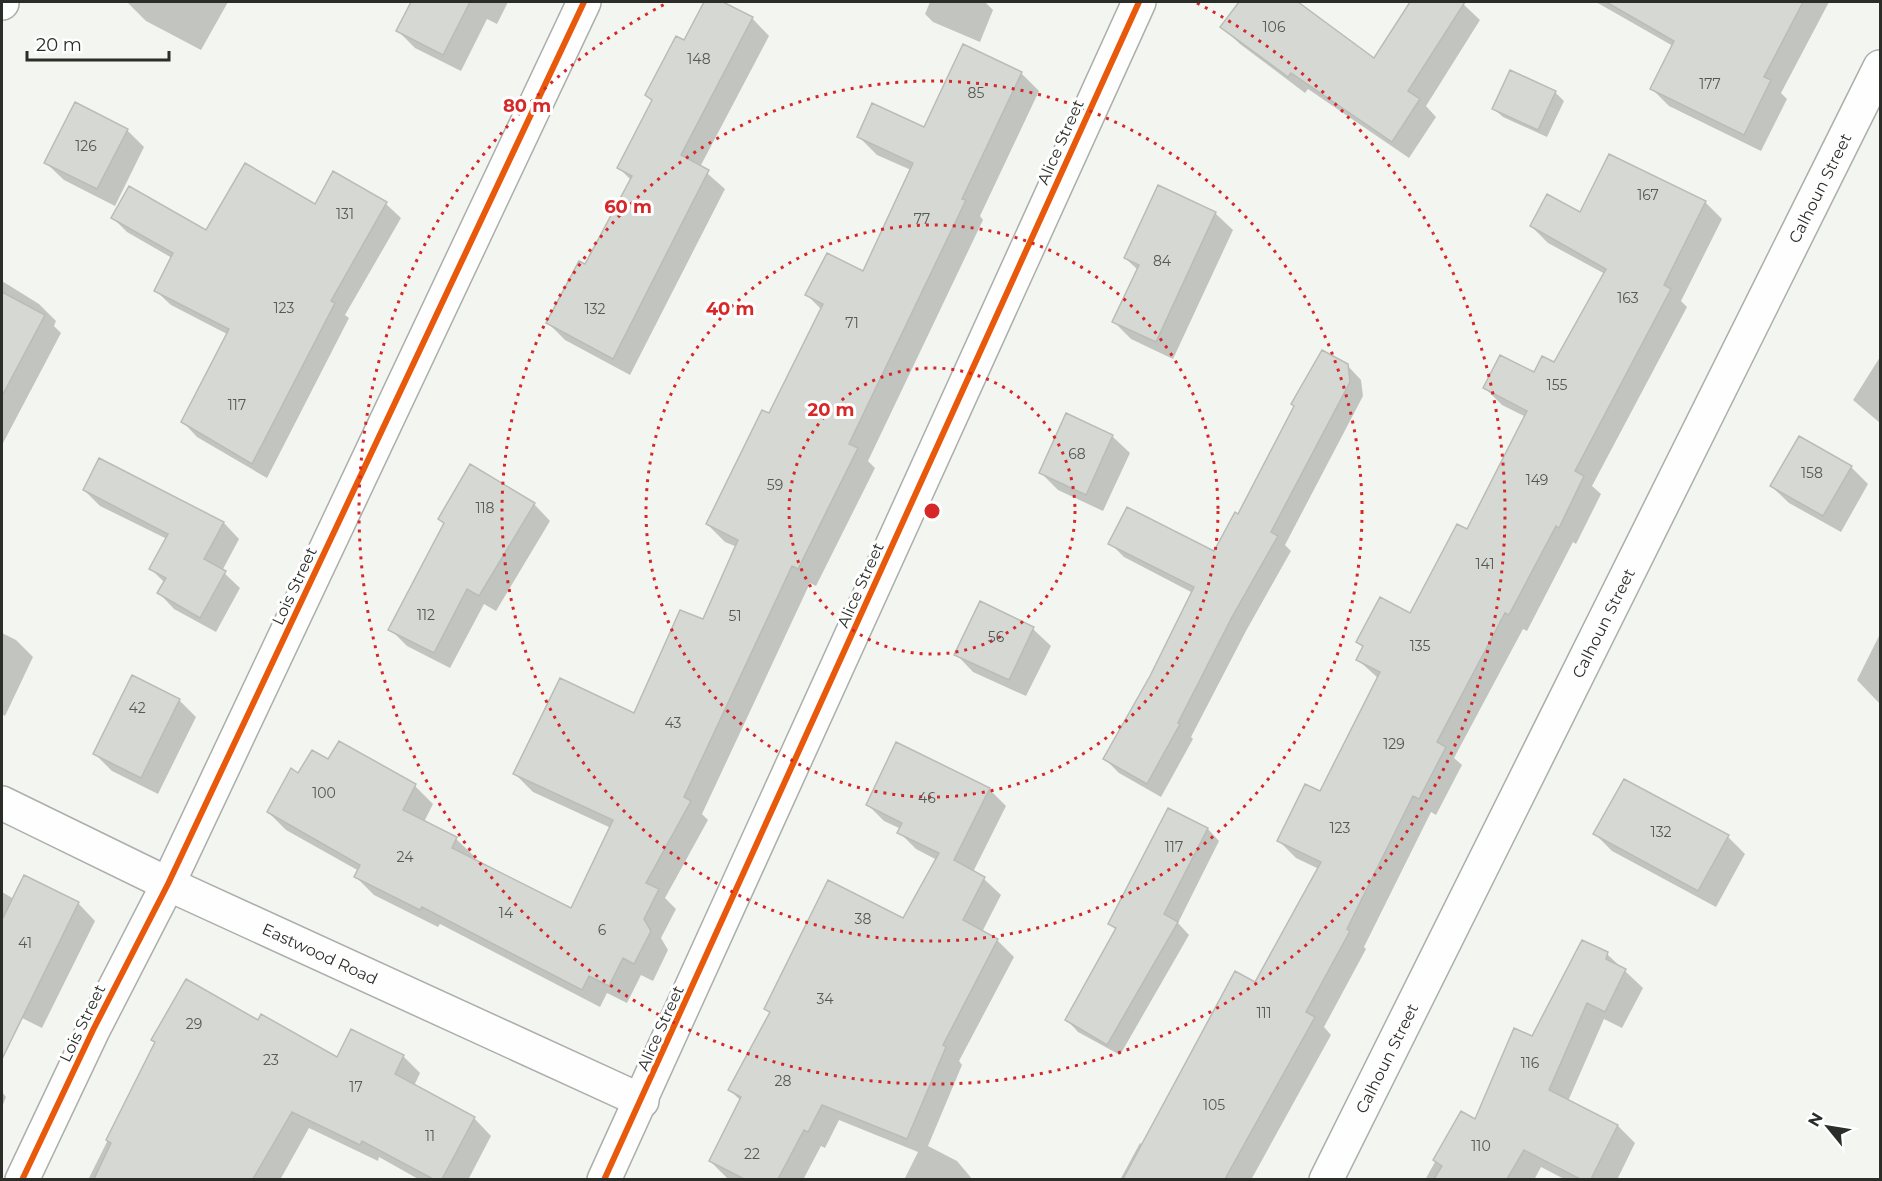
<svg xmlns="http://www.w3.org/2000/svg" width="1882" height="1181" viewBox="0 0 1882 1181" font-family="Montserrat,sans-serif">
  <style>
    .shadow { fill: #0003 }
    .building { fill: #d6d8d3; stroke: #babcb8; stroke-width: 1.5 }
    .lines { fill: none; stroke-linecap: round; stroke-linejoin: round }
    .minor-casing { stroke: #acaeaa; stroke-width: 36 }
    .minor { stroke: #fdfefd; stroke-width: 33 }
    .cycleway-casing { stroke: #fff; stroke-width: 10 }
    .cycleway { stroke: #e8590c; stroke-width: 6 }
    .ring { fill: none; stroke: #d62828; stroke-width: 3; stroke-dasharray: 3 6 }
    .labels { text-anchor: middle; stroke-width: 6; stroke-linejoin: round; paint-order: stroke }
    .number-label { font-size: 14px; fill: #565854 }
    .street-label { font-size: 16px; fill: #2b2d29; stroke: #fff }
    .centre { fill: #d62828; stroke: #fff; stroke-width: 3 }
    .ring-label { font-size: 18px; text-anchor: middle; font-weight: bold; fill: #d62828; stroke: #fff; stroke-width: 6; stroke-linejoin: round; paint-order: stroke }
  </style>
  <rect width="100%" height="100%" fill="#f3f6f0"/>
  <path class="shadow" d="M127 2H228L201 50 146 21Z
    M413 2H508L497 24 487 19 461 71 415 48 398 31Z
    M706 2H720L752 18 769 36 700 167 725 189 630 375 565 340 547 322 586 266 631 180 619 168 653 102 646 95 684 42Z
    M930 2H985L993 10 980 42 933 22 925 14Z
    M1241 2H1296L1374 60 1412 2H1461L1480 20 1426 106 1436 117 1409 158 1308 89 1305 93 1240 44 1222 27Z
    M1596 2H1829L1781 93 1787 99 1761 151 1669 106 1652 89 1673 46Z
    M1021 73 1039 91 980 216 983 220 868 461 875 468 816 586 810 583 702 814 708 820 665 898 676 909 661 938 668 950 653 981 641 975 627 1003 607 993 600 1007 440 924 438 927 374 895 356 877 359 871 286 830 268 812 299 775 329 761 339 743 415 786 433 804 424 822 456 839 474 856 472 860 572 910 611 828 533 792 515 774 635 715 703 621 737 547 725 542 707 524 770 415 822 310 807 295 864 273 911 170 877 155 859 137 925 129Z
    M1555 92 1564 101 1547 137 1503 117 1494 109Z
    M127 130 144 147 115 206 64 180 46 163Z
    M333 173 386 204 401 218 345 315 349 318 267 478 197 437 183 422 227 334 171 305 156 291 172 258 127 232 113 218 206 232 315 206Z
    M1705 202 1722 219 1681 301 1687 307 1592 486 1601 494 1576 544 1573 542 1527 631 1523 629 1454 758 1462 765 1436 815 1431 812 1364 947 1366 949 1324 1027 1331 1035 1251 1180H1120L1140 1143 1143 1145 1256 984 1319 869 1296 858 1279 841 1320 793 1378 678 1358 660 1364 648 1358 642 1411 615 1468 531 1526 417 1502 405 1485 388 1535 374 1554 364 1605 274 1548 243 1531 226 1581 214Z
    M1215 213 1233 230 1173 359 1131 339 1114 322 1138 270 1125 258Z
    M2 281 39 304 56 321 54 326 61 333 2 445Z
    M1880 357V423L1853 400Z
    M1347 365 1361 380 1363 396 1285 545 1291 551 1246 631 1191 737 1193 739 1161 797 1119 773 1105 759 1151 677 1193 593 1124 557 1110 543 1214 553Z
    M1112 436 1130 453 1103 511 1058 490 1041 473Z
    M1851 467 1868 484 1841 532 1789 503 1771 486Z
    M84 490 224 523 239 539 222 571 240 588 216 632 174 609 159 593 165 583 151 569 167 539 100 506Z
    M534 504 550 521 496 611 484 604 450 668 407 646 390 629 445 525 439 519Z
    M980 603 1033 629 1051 646 1026 696 973 672 956 654Z
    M2 633 16 640 33 657 5 716 2 714Z
    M1880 634V704L1857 680Z
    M179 700 196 717 158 794 112 771 95 754Z
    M989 789 1006 806 973 872 984 879 1001 895 982 932 997 940 1014 957 959 1061 962 1065 928 1146 957 1161 973 1180H904L918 1152 839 1120 825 1148 821 1146 803 1180 727 1178 710 1161 741 1101 730 1090 770 1013 766 1009 903 920 937 860 916 849 899 832 901 829 884 821 868 805Z
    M1169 810 1208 829 1219 841 1178 923 1189 935 1120 1055 1078 1032 1067 1020 1116 930 1110 924Z
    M1595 834 1728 837 1745 854 1716 907 1612 851Z
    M2 892 14 899 78 903 95 921 42 1028 2 1008Z
    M1607 954 1643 988 1622 1028 1604 1019 1568 1101 1618 1126 1635 1143 1617 1180H1566L1541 1167 1534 1180H1425L1462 1113 1475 1121 1532 1038Z
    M258 1022 338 1059 403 1056 420 1073 414 1086 474 1118 491 1136 468 1180H420L379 1157 378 1161 309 1128 280 1180H88L156 1043Z
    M2 1092 6 1097 2 1107Z"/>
  <path class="building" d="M411 2H470L443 55 396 31Z
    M704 2H723L753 17 681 155 709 170 613 359 546 323 579 261 585 264 632 176 617 168 652 100 645 95 676 36 684 40Z
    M1239 2H1298L1374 58 1410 2H1465L1408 91 1420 99 1392 142 1291 73 1288 77 1220 27Z
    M1606 2H1803L1764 77 1771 80 1744 135 1650 89 1674 41Z
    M963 44 1022 72 962 199 966 200 849 444 858 448 798 569 792 566 684 797 691 801 646 883 659 889 644 919 651 931 634 964 623 958 609 986 589 976 582 990 422 907 420 910 354 877 360 865 267 812 291 768 298 773 312 750 328 759 339 741 416 784 403 810 457 837 452 848 571 908 613 820 513 774 560 678 634 713 680 610 703 619 738 540 706 524 762 410 769 413 823 304 805 295 827 253 863 271 913 163 857 137 872 103 924 127Z
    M1510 70 1556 91 1538 130 1492 109Z
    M75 102 128 129 97 189 44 163Z
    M1609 154 1706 201 1664 285 1671 289 1575 471 1584 476 1559 528 1556 526 1509 615 1505 613 1437 742 1446 747 1419 799 1413 796 1347 929 1350 931 1306 1012 1315 1017 1225 1179H1123L1235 971 1255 982 1321 862 1277 841 1305 784 1320 791 1380 672 1356 660 1363 646 1356 642 1380 597 1410 613 1457 524 1467 529 1527 411 1483 388 1500 355 1534 372 1542 356 1554 362 1606 269 1530 226 1547 194 1580 212Z
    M245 163 315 204 333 171 387 202 331 301 335 303 252 464 181 422 229 329 154 291 173 253 111 218 129 186 206 230Z
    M1158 185 1216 212 1156 342 1112 322 1139 265 1124 258Z
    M2 292 45 315 2 396Z
    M1322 350 1348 364 1350 382 1271 532 1278 536 1232 617 1178 723 1180 724 1147 784 1103 759 1150 676 1194 587 1108 544 1127 507 1214 551 1235 512 1238 514 1294 406 1291 404Z
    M1066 413 1113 435 1086 495 1039 473Z
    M1799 436 1852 466 1823 516 1770 486Z
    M99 458 224 522 204 559 226 571 200 618 157 593 166 578 149 569 168 534 83 490Z
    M470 464 535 503 479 596 467 589 434 653 388 630 444 523 438 519Z
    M980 601 1034 627 1009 680 954 655Z
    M132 675 180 699 141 778 93 754Z
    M896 742 990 788 954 860 985 877 963 920 998 939 943 1045 946 1047 907 1139 822 1105 808 1132 804 1130 778 1179H744L709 1161 741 1097 728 1090 770 1012 764 1009 828 880 903 918 939 853 897 833 902 823 866 805Z
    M1624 779 1729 835 1698 891 1593 834Z
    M1168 808 1208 828 1164 914 1178 922 1107 1045 1065 1020 1116 928 1108 924Z
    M24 875 79 902 2 1059V920Z
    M1582 940 1608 952 1606 959 1626 969 1605 1012 1587 1003 1549 1090 1618 1125 1591 1179H1580L1524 1150 1507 1179H1434L1442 1166 1433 1160 1461 1111 1475 1119 1514 1028 1532 1036Z
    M186 979 258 1020 261 1014 337 1057 351 1029 404 1055 395 1074 475 1117 442 1179H433L362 1141 360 1145 292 1112 253 1179H94L111 1143 106 1140 155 1042 151 1040Z"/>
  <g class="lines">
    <g class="minor-casing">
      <g id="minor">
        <path d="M2 3V2"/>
        <path id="s1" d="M2 803 168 884 642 1101"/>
        <path d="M22 1180 93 1030 168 884 584 2"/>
        <path d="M604 1180 1139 2"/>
        <path id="s2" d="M1326 1180 1880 67"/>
      </g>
    </g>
    <use href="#minor" class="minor"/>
    <g class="cycleway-casing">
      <path id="cycleway" d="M22 1180 93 1030 168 884 584 2
        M604 1180 1139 2"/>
    </g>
    <use href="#cycleway" class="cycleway"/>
  </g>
  <g class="ring">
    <circle cx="932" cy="511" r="143"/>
    <circle cx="932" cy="511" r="286"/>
    <circle cx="932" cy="511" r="430"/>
    <path d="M1197 3A573 573 0 1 1 667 3"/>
  </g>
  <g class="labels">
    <g class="number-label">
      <text x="1274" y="32">106</text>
      <text x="699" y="64">148</text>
      <text x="1710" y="89">177</text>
      <text x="976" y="98">85</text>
      <text x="86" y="151">126</text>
      <text x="1648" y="200">167</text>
      <text x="345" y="219">131</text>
      <text x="922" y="224">77</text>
      <text x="1162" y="266">84</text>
      <text x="1628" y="303">163</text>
      <text x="284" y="313">123</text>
      <text x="595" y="314">132</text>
      <text x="852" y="328">71</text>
      <text x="1557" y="390">155</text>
      <text x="237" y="410">117</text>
      <text x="1077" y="459">68</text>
      <text x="1812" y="478">158</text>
      <text x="1537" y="485">149</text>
      <text x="775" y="490">59</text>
      <text x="485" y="513">118</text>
      <text x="1485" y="569">141</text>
      <text x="426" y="620">112</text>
      <text x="735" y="621">51</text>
      <text x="996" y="642">56</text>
      <text x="1420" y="651">135</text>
      <text x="137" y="713">42</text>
      <text x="673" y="728">43</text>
      <text x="1394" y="749">129</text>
      <text x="324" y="798">100</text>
      <text x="927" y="803">46</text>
      <text x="1340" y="833">123</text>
      <text x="1661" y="837">132</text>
      <text x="1174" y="852">117</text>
      <text x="405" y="862">24</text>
      <text x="506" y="918">14</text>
      <text x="863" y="924">38</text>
      <text x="602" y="935">6</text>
      <text x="25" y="948">41</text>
      <text x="825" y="1004">34</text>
      <text x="1264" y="1018">111</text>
      <text x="194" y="1029">29</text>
      <text x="271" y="1065">23</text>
      <text x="1530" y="1068">116</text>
      <text x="783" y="1086">28</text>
      <text x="356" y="1092">17</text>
      <text x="1214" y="1110">105</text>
      <text x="430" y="1141">11</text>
      <text x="1481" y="1151">110</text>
      <text x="752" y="1159">22</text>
    </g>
    <g class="street-label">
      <text transform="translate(1060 142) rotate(-66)" y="6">Alice Street</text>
      <text dy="6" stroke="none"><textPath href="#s2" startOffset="1108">Calhoun Street</textPath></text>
      <text transform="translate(860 585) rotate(-66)" y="6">Alice Street</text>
      <text transform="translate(294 586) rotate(-65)" y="6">Lois Street</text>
      <text dy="6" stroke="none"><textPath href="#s2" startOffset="622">Calhoun Street</textPath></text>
      <text dy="6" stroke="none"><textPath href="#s1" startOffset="352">Eastwood Road</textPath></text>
      <text transform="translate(82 1023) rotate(-64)" y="6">Lois Street</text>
      <text transform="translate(660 1028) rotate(-66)" y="6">Alice Street</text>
      <text dy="6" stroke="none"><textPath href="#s2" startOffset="136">Calhoun Street</textPath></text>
    </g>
  </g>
  <circle cx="932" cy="511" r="9" class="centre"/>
  <g class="ring-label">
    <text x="527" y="112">80 m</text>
    <text x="628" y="213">60 m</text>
    <text x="730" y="315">40 m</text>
    <text x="831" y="416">20 m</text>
  </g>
  <rect width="1882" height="1181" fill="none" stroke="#2b2d29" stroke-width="6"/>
  <g transform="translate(1828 1127) rotate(300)" stroke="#ffffff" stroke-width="4.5" paint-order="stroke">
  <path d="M0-4.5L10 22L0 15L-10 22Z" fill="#2b2d29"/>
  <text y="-9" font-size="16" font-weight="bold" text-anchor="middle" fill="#2b2d29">N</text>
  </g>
  <path d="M27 51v9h142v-9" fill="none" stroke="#2b2d29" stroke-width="3"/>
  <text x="36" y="51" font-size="18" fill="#2b2d29" stroke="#ffffff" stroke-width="4.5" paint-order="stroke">20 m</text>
</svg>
